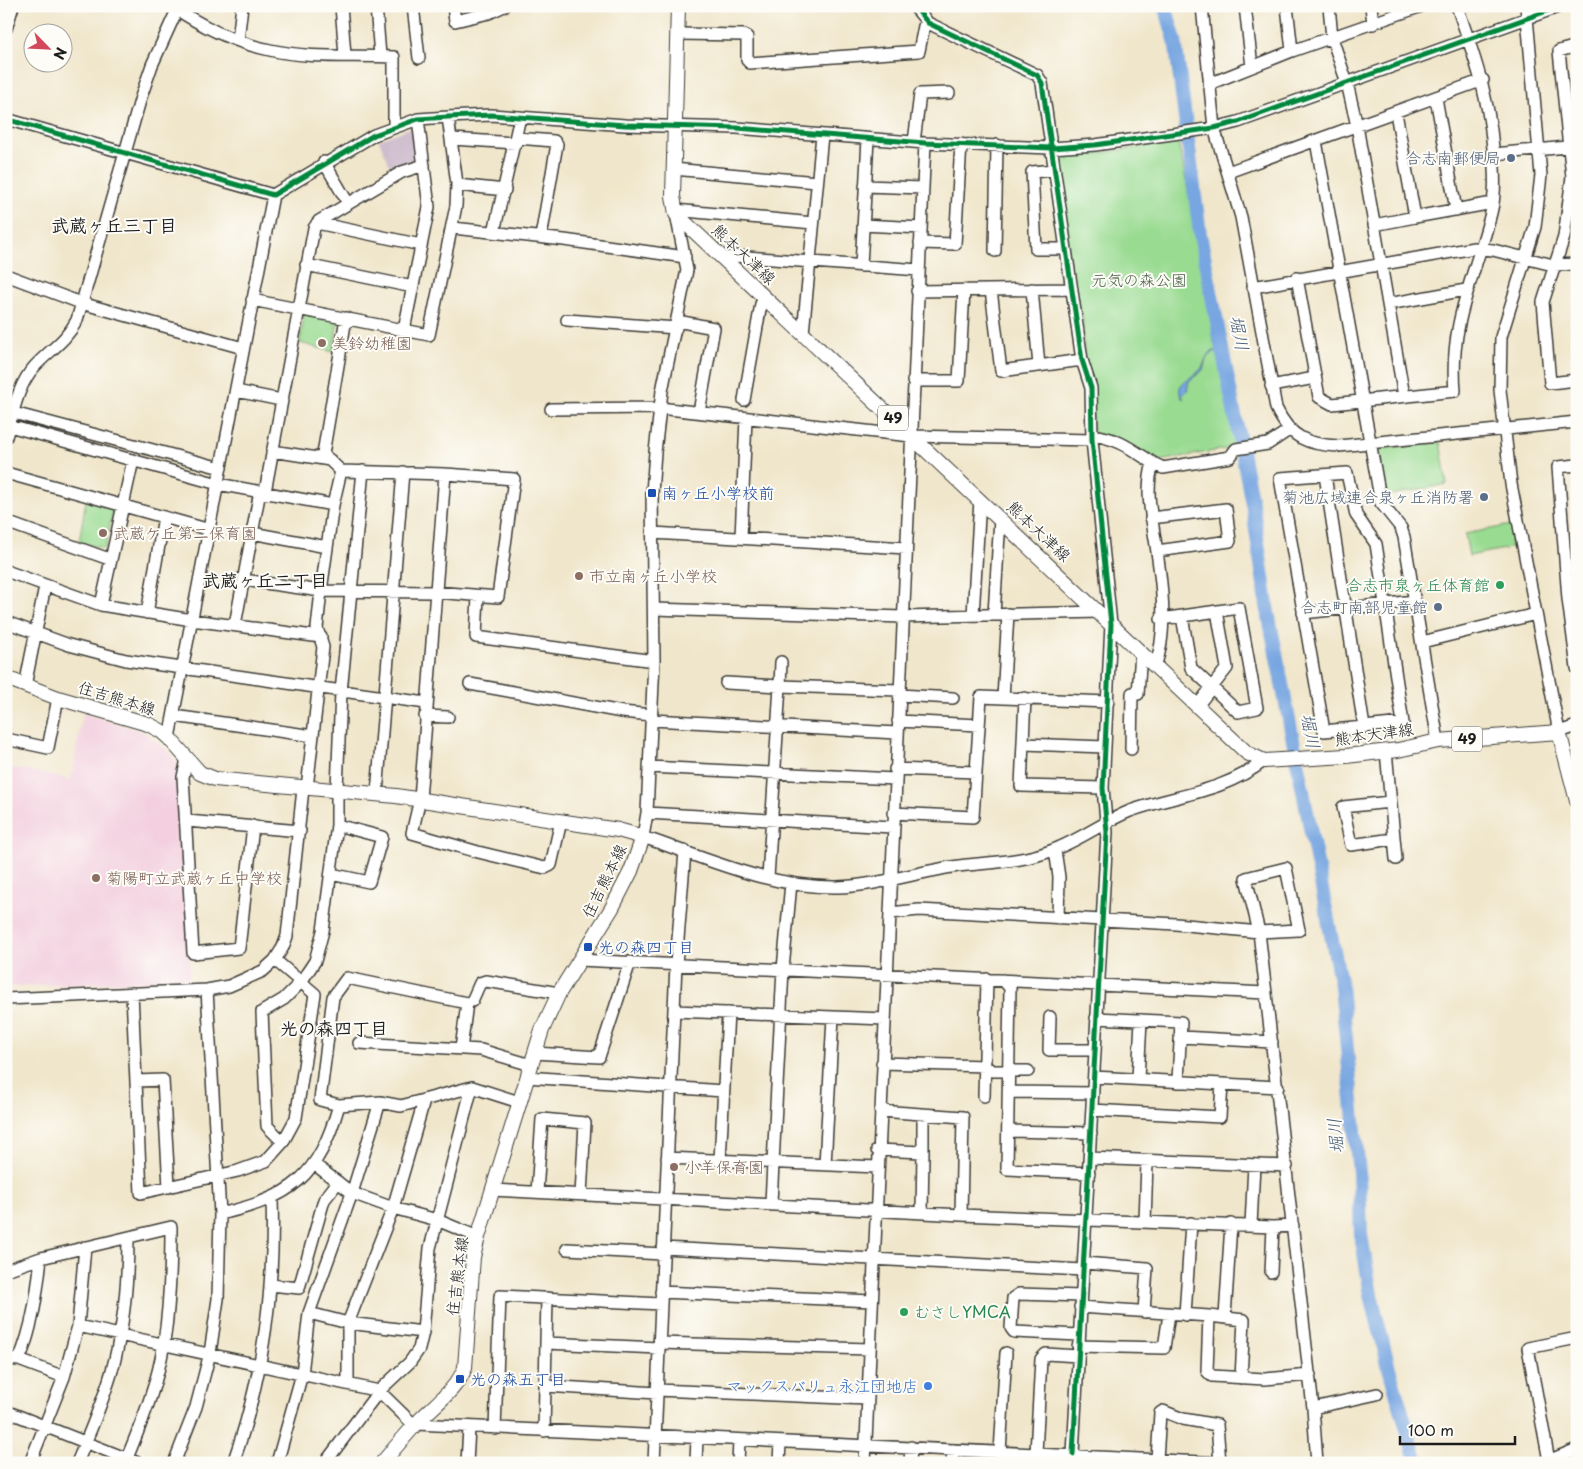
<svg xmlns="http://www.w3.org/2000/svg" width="1583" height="1469" viewBox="0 0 1583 1469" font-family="'Playpen Sans','Klee One',sans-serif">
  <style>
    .built { fill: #f3cfdf }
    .industrial { fill: #cfbdce }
    .green { fill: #9adb92; stroke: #5b7c57 }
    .water { fill: #77a6e1; stroke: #4a617e }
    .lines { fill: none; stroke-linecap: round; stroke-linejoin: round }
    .river { stroke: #77a6e1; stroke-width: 14 }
    .minor-casing { stroke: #3c3a36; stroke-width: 14 }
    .major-casing { stroke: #3c3a36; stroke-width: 16 }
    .minor { stroke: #fff; stroke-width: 11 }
    .major { stroke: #fff; stroke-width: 14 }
    .cycleway-casing { stroke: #fdfcf7; stroke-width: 8 }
    .cycleway { stroke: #00873e; stroke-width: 5 }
    .service-dot { fill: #5c6f8a; stroke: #fdfcf7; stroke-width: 2 }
    .education-dot { fill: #8d6e63; stroke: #fdfcf7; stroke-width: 2 }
    .transit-dot { fill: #1a4fb4; stroke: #fdfcf7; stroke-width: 2 }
    .leisure-dot { fill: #2e9e5b; stroke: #fdfcf7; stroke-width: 2 }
    .shop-dot { fill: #3f7fe0; stroke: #fdfcf7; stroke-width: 2 }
    .labels { text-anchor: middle; stroke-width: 4; stroke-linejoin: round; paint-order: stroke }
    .shield { fill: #fdfcf7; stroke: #605f5e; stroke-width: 1 }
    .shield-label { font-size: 15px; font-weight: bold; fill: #1c1c1c }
    .service-label { font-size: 16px; fill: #4e5e75; stroke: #fdfcf7; text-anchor: end }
    .street-label { font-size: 16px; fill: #1c1c1c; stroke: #fdfcf7 }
    .park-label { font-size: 16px; fill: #485f45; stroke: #fdfcf7 }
    .education-label { font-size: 16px; fill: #785e54; stroke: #fdfcf7; text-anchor: start }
    .transit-label { font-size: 16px; fill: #164399; stroke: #fdfcf7; text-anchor: start }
    .leisure-label { font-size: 16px; fill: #27864d; stroke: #fdfcf7; text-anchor: end }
    .shop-label { font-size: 16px; fill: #366cbe; stroke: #fdfcf7; text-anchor: end }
    .neighbourhood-label { font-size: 18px; font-weight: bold; fill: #1c1c1c; stroke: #fdfcf7 }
    .water-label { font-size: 18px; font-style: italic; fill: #455a75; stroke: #fdfcf7 }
  </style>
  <rect width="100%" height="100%" fill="#fdfcf7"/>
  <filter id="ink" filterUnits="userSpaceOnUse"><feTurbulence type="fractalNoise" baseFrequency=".02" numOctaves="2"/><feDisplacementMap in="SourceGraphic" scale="10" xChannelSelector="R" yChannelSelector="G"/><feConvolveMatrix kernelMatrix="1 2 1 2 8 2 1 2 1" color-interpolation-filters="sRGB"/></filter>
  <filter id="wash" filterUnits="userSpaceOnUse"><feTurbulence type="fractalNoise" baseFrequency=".0096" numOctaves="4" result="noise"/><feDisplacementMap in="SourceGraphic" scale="20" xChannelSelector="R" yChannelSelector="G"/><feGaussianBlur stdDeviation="1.12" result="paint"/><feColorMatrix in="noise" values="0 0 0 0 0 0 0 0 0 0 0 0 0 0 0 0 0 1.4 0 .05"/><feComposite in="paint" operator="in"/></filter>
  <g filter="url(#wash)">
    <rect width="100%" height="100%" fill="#f0e6cb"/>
    <path class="built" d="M83 713 144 732 169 752 179 767 190 975 187 979 6 987V766L71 780Z"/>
    <path class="industrial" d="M413 127 416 134 418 162 392 172 379 140Z"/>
    <path class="green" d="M1178 141 1205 275 1214 342 1237 447 1153 462 1094 434 1084 355 1083 319 1073 289 1054 155 1102 153Z
      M304 312 338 320 333 352 300 343Z
      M1440 442 1447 484 1386 496 1378 449Z
      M86 500 114 506 105 549 79 542Z
      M1511 525 1515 547 1469 556 1465 534Z"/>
    <path class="water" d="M1216 350 1206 359 1203 370 1189 381 1187 391 1182 396 1184 399 1182 398C1173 383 1191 379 1199 371 1208 363 1201 356 1216 350Z"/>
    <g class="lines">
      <path class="river" d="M1165 6 1175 40 1200 234 1253 509 1268 612 1341 986 1359 1173 1361 1235 1371 1295 1389 1368 1417 1463"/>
    </g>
  </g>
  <g filter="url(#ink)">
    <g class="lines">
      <g class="minor-casing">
        <path id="minor" d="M172 6C201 26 236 43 270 50 310 59 354 55 394 57V127
          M341 6 345 55
          M376 6 380 56
          M413 6 419 58
          M453 6 455 21 489 13 504 6
          M914 6 928 23 1037 75 1042 83 1082 360 1091 388 1092 440 1111 624 1103 788 1107 832 1073 1454
          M1202 6 1214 128 1241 217 1276 408C1290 438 1308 445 1339 446L1577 422
          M1245 6 1252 67
          M1287 6 1292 51
          M1329 6 1332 38 1347 83 1357 126 1404 396
          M1371 6 1373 24
          M1526 6 1541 175 1535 227 1501 337 1500 390 1511 484 1559 732 1577 726
          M6 29 13 6
          M678 34 744 35 747 37V60L750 63 919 51 924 26 928 23
          M238 40 242 6
          M1577 46 1559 51 1572 177 1564 237 1543 302 1550 383 1577 380
          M1209 84 1292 51 1422 6
          M1436 98 1456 210
          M6 119 273 195 374 135 418 119 448 117 491 115 625 125 737 128 925 143 1051 148 1095 145 1214 128 1238 122 1561 6
          M517 138 554 141 557 144 541 237
          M452 139 516 143
          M1316 141 1381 503 1401 528 1404 537 1438 741
          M914 142 920 94 949 93
          M1494 154 1577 146
          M324 162 348 203
          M673 169 817 182
          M1054 170 1032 172 1036 249H1066
          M1228 172 1483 80
          M457 185 505 190
          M865 186 923 188
          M675 210 813 223
          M676 214 687 270 662 391 655 452 652 493 654 661 647 813 643 837C705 858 770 888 837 887 876 886 914 873 952 867 986 862 1021 863 1053 850 1080 840 1103 822 1130 811 1178 794 1222 793 1264 761
          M1415 217 1493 203
          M317 223 421 245
          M863 225 921 228
          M1374 225 1415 217 1396 113
          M453 228 564 240 685 257
          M494 232 520 117
          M920 243 955 244 961 144
          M995 251 997 145
          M724 259 734 256 919 270
          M306 265 413 287
          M861 266 868 139
          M6 275 81 303 243 348
          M1297 278 1319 397 1332 404 1455 391C1449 323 1475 276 1491 213 1495 198 1495 184 1494 168 1493 109 1476 61 1457 6
          M1253 287 1474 248 1493 250 1553 265 1577 264
          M1032 289 1039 366
          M991 290 1001 371 1082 360
          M917 291 1072 289
          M252 300 429 335 456 206 457 184 448 117
          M1388 304 1466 290
          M567 320 676 328
          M677 321 714 328 699 412
          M404 330 429 207 418 119
          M803 333 822 135
          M913 381H959L964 290
          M1271 386 1315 378
          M236 391 281 400
          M744 400 761 304 765 298
          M551 409 659 408 911 436 1092 440
          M6 411 221 468
          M6 425 218 484 333 505
          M1092 435C1118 438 1131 449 1153 463 1145 490 1151 513 1155 539 1161 576 1169 631 1155 666
          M6 437C13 413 18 384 35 366 51 349 66 341 77 320L141 97 152 65 177 10
          M272 451 330 460
          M1153 463 1163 468 1230 457 1236 449 1268 444 1289 430
          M1577 465 1558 467 1568 599 1577 668
          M6 473 210 530
          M1347 473 1356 515 1376 544 1403 723 1324 731 1280 478Z
          M445 474 420 799 412 833 478 852 545 868 551 865 561 821
          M1325 475 1364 727
          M265 492 314 228 319 221 402 172 424 165
          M1151 518 1226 509 1230 541 1157 551
          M6 522 109 559
          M252 533 327 547
          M653 533 906 548
          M741 538 746 418
          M6 571 101 605 192 620 321 637
          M244 580 321 591 435 592 498 597 514 479 445 474 341 471 323 454 346 318
          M478 596 476 637 654 661
          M101 605 133 460
          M654 609 903 617 1099 612
          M147 613 164 517
          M1303 613 1415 601
          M994 614 1000 519
          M973 615 980 500
          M1161 619 1239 608 1257 708 1238 712 1191 668 1182 616
          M6 622 69 645 126 660 426 703
          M235 625 260 491
          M1422 642 1536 614
          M726 683 780 686 781 662
          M470 684 622 712 652 715
          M25 686 45 586
          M899 695 953 698
          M1003 698 1108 702
          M1025 698 1021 786 1103 788
          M1197 706 1227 668 1217 611
          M174 716 313 736
          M425 716 448 717
          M652 720 897 733
          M898 721 979 725
          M169 738 273 195
          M6 739 48 748 58 698
          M1024 744 1105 747
          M1131 749 1132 693 1138 694 1141 652
          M1386 751 1396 859
          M187 759 183 777 193 953 239 948 253 826
          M649 767 895 779
          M895 769 976 772
          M307 788 323 647 317 628 321 591 333 505 341 471
          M377 794 403 472
          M1390 802 1343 807 1351 845 1393 839
          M647 813 892 827
          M893 813 973 817 981 697 1003 698 1008 614
          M187 821 300 831
          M1055 850 1059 877 1058 918
          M1286 868 1299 930 1259 932 1246 878Z
          M331 874 369 882 382 837 337 825
          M768 878 780 686 899 690
          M890 913 919 910 1176 924 1259 932 1313 1408 1317 1463
          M579 960 1266 993
          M1003 980 1010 988 1007 1169 1089 1173
          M132 993 141 1193 238 1171 266 1161 283 1142 296 1118 315 994 275 960
          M6 999 207 990 229 986 263 971 275 960 283 947 287 936 303 789
          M674 1011 885 1019
          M1050 1017 1049 1050H1095
          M1096 1018 1181 1022 1178 1082
          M1181 1037 1272 1042
          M359 1043 481 1050 531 1065
          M461 1049 467 1003
          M535 1053 599 1057 630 962
          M882 1063 985 1066 992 1071H1028
          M527 1077 723 1091
          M1094 1077 1278 1087
          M1138 1079 1141 1020
          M136 1081 163 1080 169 1187
          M1008 1092 1093 1093
          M984 1096 987 979
          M519 1102 472 1087 401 1106 380 1102 339 1105 320 1100 333 997 347 978 467 1003 472 1001 480 983 486 981 559 993
          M1092 1110 1220 1117 1222 1084
          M880 1111 963 1117 961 1215
          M1008 1131 1091 1133
          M283 1142 267 1126 262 1012 284 999 301 982 315 961 323 931 337 825V789L341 692 363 471
          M877 1150 923 1152 922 1212
          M923 1152V1115
          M667 1158 877 1167
          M1090 1158 1287 1166
          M720 1160 728 1013
          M314 1164 352 1193 393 1208 437 1220 478 1237
          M825 1165 833 1017
          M492 1190 961 1215 1273 1227 1293 1226
          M537 1192 542 1119 585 1123 581 1195
          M771 1203 783 969 791 883
          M220 1214C292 1197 318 1178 339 1105
          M1145 1222 1147 1162
          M1251 1225 1254 1165
          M663 1248 1083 1270
          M567 1249 663 1254
          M1084 1263 1147 1268 1144 1312
          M6 1270 41 1258 171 1227C171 1265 170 1304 164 1342 158 1384 141 1424 125 1463
          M1271 1272 1273 1227
          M271 1285 299 1288 324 1200 338 1182
          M661 1292 872 1301
          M1080 1307 1209 1316 1207 1371 1212 1376 1265 1379 1310 1375
          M309 1313 348 1323 423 1332
          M1185 1315 1191 1223
          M1209 1316 1244 1320 1241 1378
          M1225 1317 1231 1224
          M78 1326 379 1391 415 1426
          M1079 1335 1014 1332 1011 1328 1013 1298 1019 1294 1081 1296
          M546 1343 659 1348
          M659 1343 870 1349
          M1078 1346 1164 1348 1169 1314
          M6 1359 19 1360 64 1377
          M19 1360C33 1327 37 1294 41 1258
          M348 1383V1323L393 1208 424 1101
          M545 1386 657 1393
          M657 1390 867 1399
          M1313 1408 1377 1394
          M6 1411 138 1463
          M416 1424 1223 1463
          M495 1429 500 1296 661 1304
          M544 1431 547 1298
          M1000 1452 1006 1353
          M1036 1453 1041 1359 1046 1354 1078 1356
          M1157 1459 1160 1413 1163 1411 1183 1419 1217 1425 1220 1463
          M1549 1461 1528 1348 1577 1338
          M30 1463 64 1377 78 1326 85 1247
          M77 1463C89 1434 102 1404 111 1374 124 1329 128 1284 128 1238
          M174 1463 196 1407 210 1353 218 1299 220 1214 207 990
          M233 1463C263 1378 275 1289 272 1199
          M277 1463 302 1374 309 1313 352 1193 380 1102
          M325 1463 379 1391 410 1362 419 1349 423 1332 430 1248 472 1087
          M467 1463 469 1428
          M654 1463 676 964 685 851
          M696 1463 697 1438
          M738 1463 739 1440
          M779 1463 780 1442
          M865 1463 925 143
          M910 1463 911 1447
          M952 1463 953 1450
          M1543 1463 1577 1449"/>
      </g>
      <g class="major-casing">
        <path id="major" d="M678 6 673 196 676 214 1247 753 1264 761 1346 756 1398 750 1438 741 1559 732 1577 801
          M6 678 58 698 148 724 161 731 169 738 200 773 215 779 396 796 618 830 643 837 631 871 612 908 559 993 542 1030 478 1237 473 1257 465 1368C455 1392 433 1405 416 1424 404 1437 393 1450 382 1463"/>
      </g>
      <use href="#minor" class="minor"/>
      <use href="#major" class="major"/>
      <g class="cycleway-casing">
        <path id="cycleway" d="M914 6 928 23 1037 75 1042 83 1082 360 1091 388 1092 440 1111 624 1103 788 1107 832 1073 1454
          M6 119 273 195 374 135 418 119 448 117 491 115 625 125 737 128 925 143 1051 148 1095 145 1214 128 1238 122 1561 6"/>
      </g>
      <use href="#cycleway" class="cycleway"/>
    </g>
  </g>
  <g class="service-dot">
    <circle cx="1511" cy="158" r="5"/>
    <circle cx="1484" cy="497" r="5"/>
    <circle cx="1438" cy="607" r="5"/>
  </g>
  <g class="education-dot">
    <circle cx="322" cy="343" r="5"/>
    <circle cx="103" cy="533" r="5"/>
    <circle cx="579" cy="576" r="5"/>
    <circle cx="96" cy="878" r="5"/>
    <circle cx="674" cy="1167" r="5"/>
  </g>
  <g class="transit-dot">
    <rect x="647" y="488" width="10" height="10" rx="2.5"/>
    <rect x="583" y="942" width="10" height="10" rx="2.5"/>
    <rect x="455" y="1374" width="10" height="10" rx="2.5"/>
  </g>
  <g class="leisure-dot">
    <circle cx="1500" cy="585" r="5"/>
    <circle cx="904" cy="1312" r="5"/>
  </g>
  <circle class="shop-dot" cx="928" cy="1386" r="5"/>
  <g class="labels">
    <g class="shield">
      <rect x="878" y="405.5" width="30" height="25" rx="4"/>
      <rect x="1452" y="726.5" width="30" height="25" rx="4"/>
    </g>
    <g class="shield-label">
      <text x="893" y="423">49</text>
      <text x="1467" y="744">49</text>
    </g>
    <g class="service-label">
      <text x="1501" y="164">合志南郵便局</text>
      <text x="1474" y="503">菊池広域連合泉ヶ丘消防署</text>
      <text x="1428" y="613">合志町南部児童館</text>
    </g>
    <g class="street-label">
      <text transform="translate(744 254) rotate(43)" y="6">熊本大津線</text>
      <text transform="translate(1039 531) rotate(43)" y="6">熊本大津線</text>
      <text transform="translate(117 698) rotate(17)" y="6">住吉熊本線</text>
      <text transform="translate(1374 734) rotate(-8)" y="6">熊本大津線</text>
      <text transform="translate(604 881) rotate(-64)" y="6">住吉熊本線</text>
      <text transform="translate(457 1276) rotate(-83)" y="6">住吉熊本線</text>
    </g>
    <g class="park-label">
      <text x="1139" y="286">元気の森公園</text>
    </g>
    <g class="education-label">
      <text x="332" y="349">美鈴幼稚園</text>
      <text x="113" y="539">武蔵ケ丘第二保育園</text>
      <text x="589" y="582">市立南ヶ丘小学校</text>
      <text x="106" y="884">菊陽町立武蔵ヶ丘中学校</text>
      <text x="684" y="1173">小羊保育園</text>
    </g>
    <g class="transit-label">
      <text x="662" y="499">南ヶ丘小学校前</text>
      <text x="598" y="953">光の森四丁目</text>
      <text x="470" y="1385">光の森五丁目</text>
    </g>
    <g class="leisure-label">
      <text x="1490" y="591">合志市泉ヶ丘体育館</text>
      <text x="914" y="1318" text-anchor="start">むさしYMCA</text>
    </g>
    <g class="shop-label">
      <text x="918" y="1392">マックスバリュ永江団地店</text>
    </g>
    <g class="neighbourhood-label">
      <text x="114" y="232">武蔵ヶ丘三丁目</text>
      <text x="265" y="587">武蔵ヶ丘二丁目</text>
      <text x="334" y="1035">光の森四丁目</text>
    </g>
    <g class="water-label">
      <text transform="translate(1239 333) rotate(79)" y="6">堀川</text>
      <text transform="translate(1310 731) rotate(79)" y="6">堀川</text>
      <text transform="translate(1336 1136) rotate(-96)" y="6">堀川</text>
    </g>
  </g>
  <rect width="1583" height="1469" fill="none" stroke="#fdfcf7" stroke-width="25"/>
  <g transform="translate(48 48) rotate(114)"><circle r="24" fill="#fdfcf7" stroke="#a3a29f"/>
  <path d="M0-4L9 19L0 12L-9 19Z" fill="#d1495b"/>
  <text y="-8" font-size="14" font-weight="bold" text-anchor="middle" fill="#1c1c1c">N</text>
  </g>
  <path d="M1400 1436v8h115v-8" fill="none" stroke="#1c1c1c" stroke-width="2.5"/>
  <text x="1408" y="1436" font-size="15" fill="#1c1c1c" stroke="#fdfcf7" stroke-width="4" paint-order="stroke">100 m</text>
</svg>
